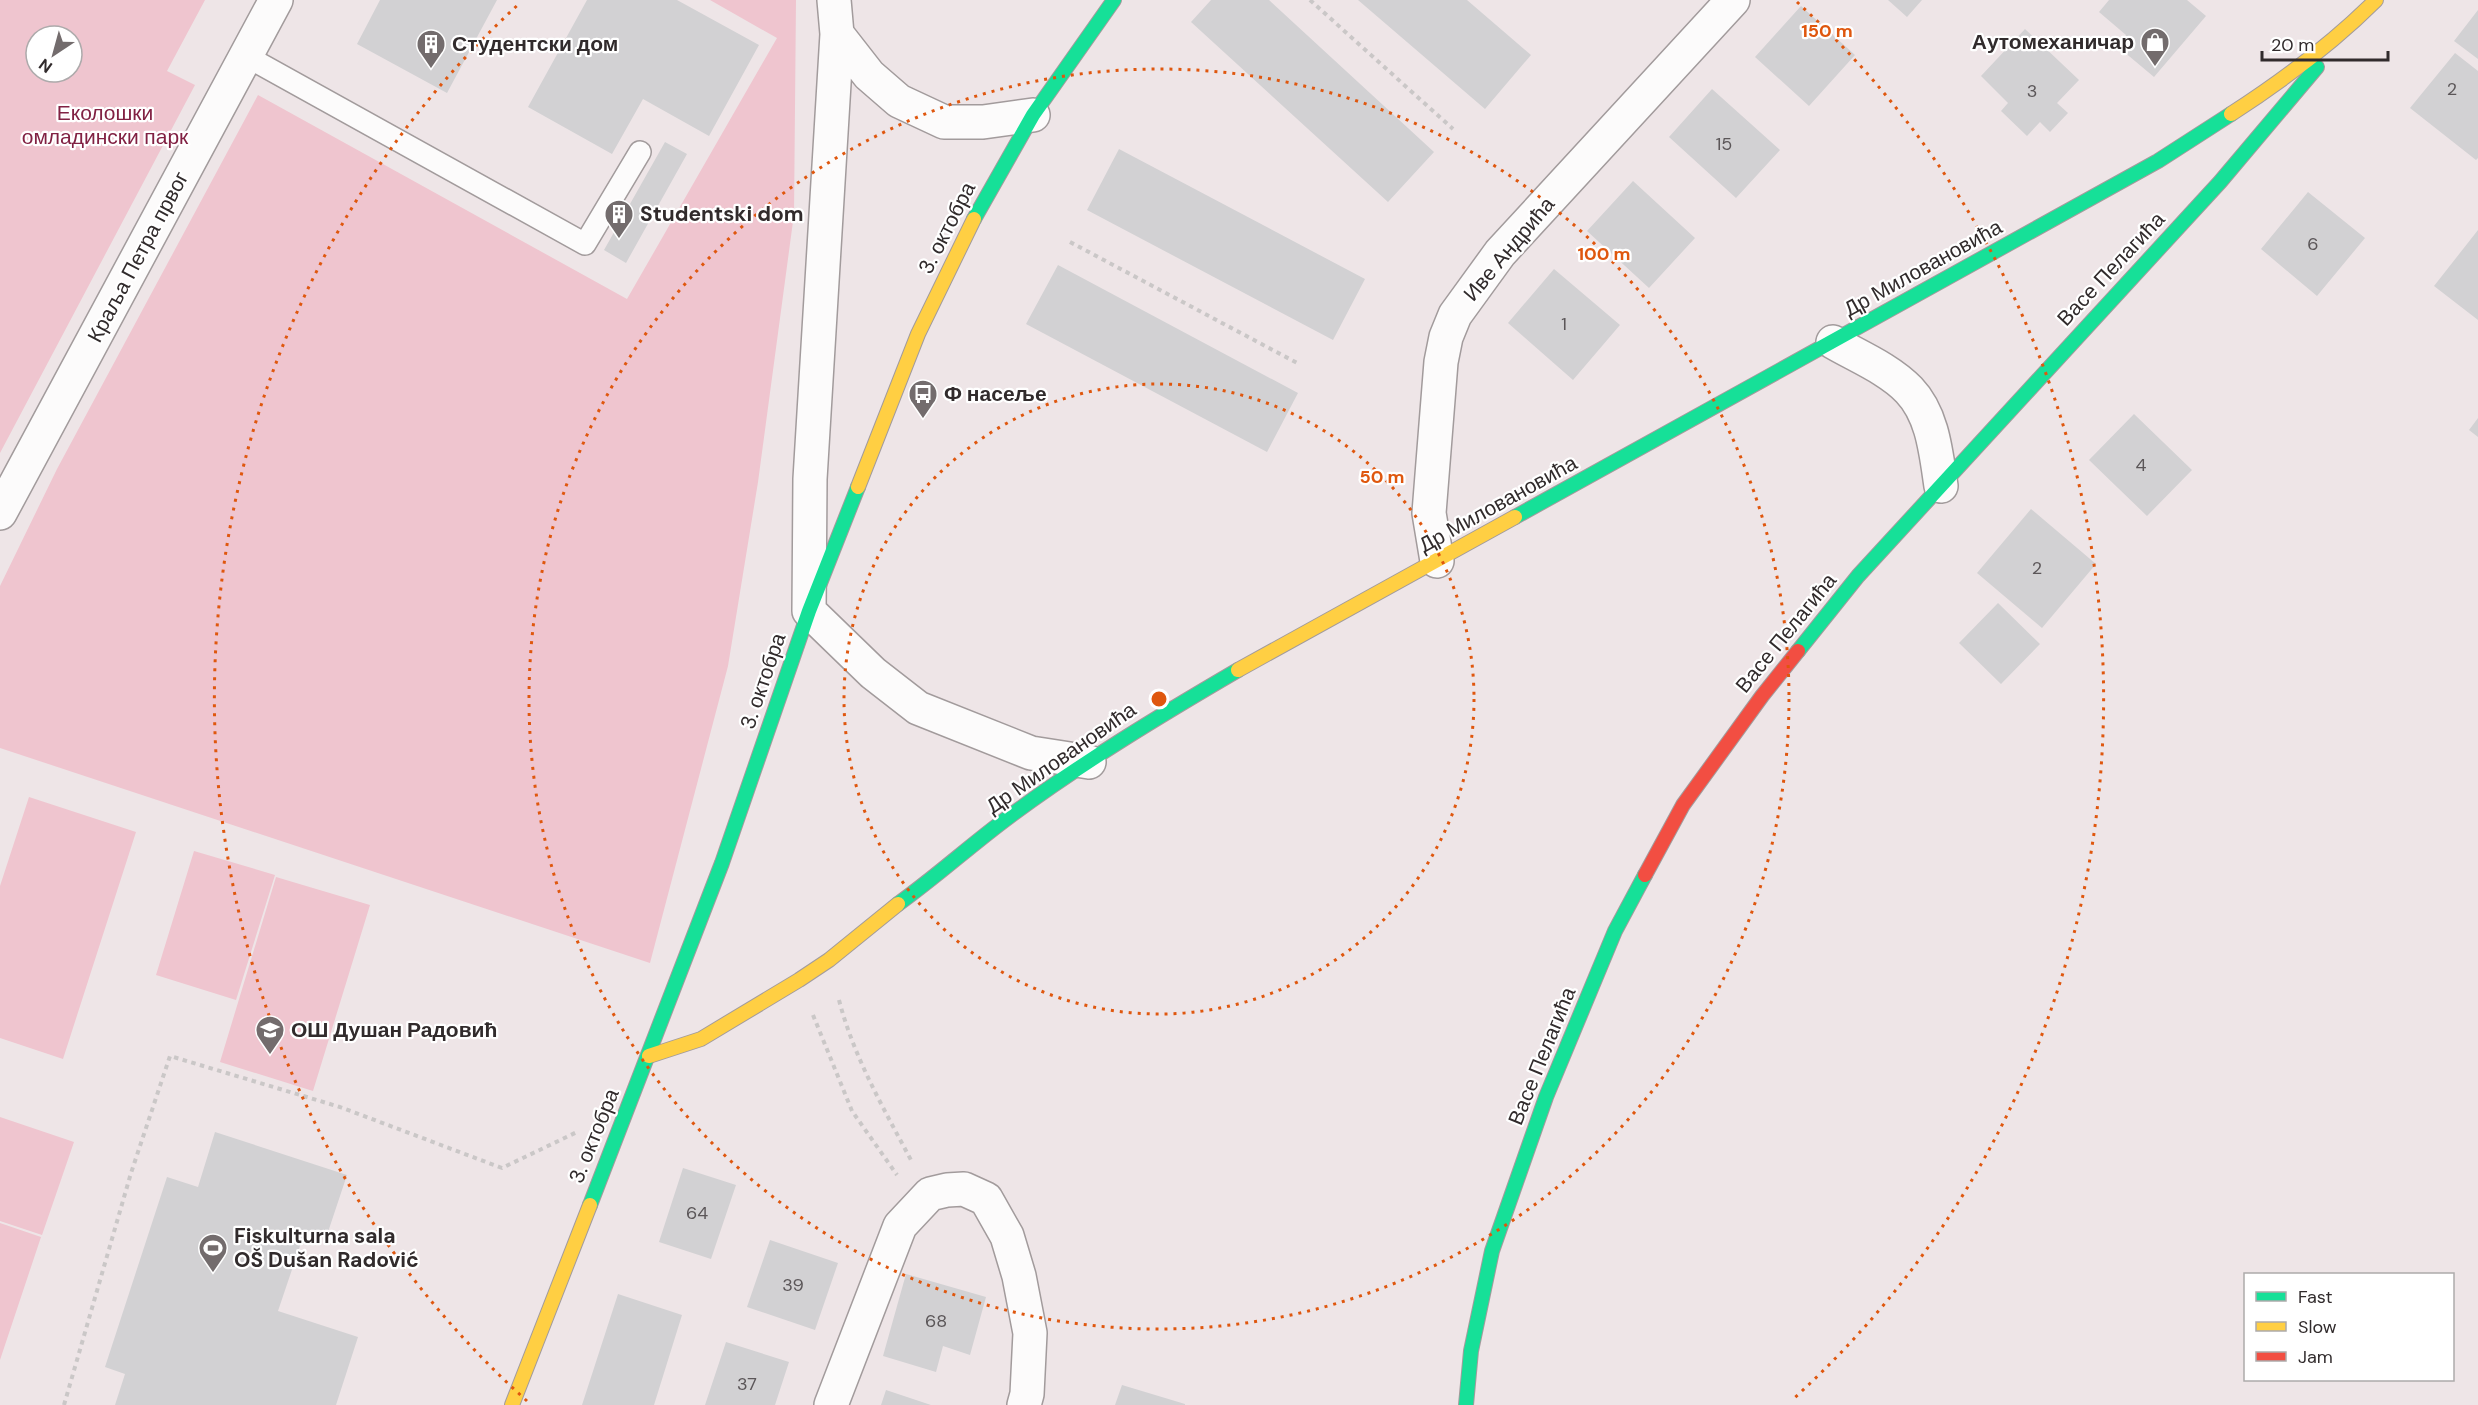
<svg xmlns="http://www.w3.org/2000/svg" width="2478" height="1405" viewBox="0 0 2478 1405" font-family="'DM Sans',sans-serif">
  <style>
    .green { fill: #efc5cf; fill-rule: evenodd }
    .building { fill: #d2d1d3 }
    .lines { fill: none; stroke-linecap: round; stroke-linejoin: round }
    .lane-casing { stroke: #a29b9c; stroke-width: 24 }
    .street-casing { stroke: #a29b9c; stroke-width: 36 }
    .fast-casing { stroke: #a29b9c; stroke-width: 16 }
    .slow-casing { stroke: #a29b9c; stroke-width: 16 }
    .jam-casing { stroke: #a29b9c; stroke-width: 16 }
    .path { stroke: #cac7c7; stroke-width: 4; stroke-dasharray: 4.5 4.5; stroke-linecap: butt }
    .lane { stroke: #fcfbfb; stroke-width: 21 }
    .street { stroke: #fcfbfb; stroke-width: 33 }
    .fast { stroke: #16e098; stroke-width: 14 }
    .slow { stroke: #ffcf43; stroke-width: 14 }
    .jam { stroke: #f24e42; stroke-width: 14 }
    .ring { fill: none; stroke: #df570e; stroke-width: 3; stroke-dasharray: 3 6 }
    .labels { text-anchor: middle; stroke-width: 4.5; stroke-linejoin: round; paint-order: stroke }
    .number-label { font-size: 18px; fill: #5b5658 }
    .poi-label { font-size: 21px; font-weight: bold; fill: #312b2c; stroke: #fff; text-anchor: start }
    .park-label { font-size: 21px; fill: #812143; stroke: #fff }
    .street-label { font-size: 21px; fill: #312b2c; stroke: #fff }
    .centre { fill: #df570e; stroke: #fff; stroke-width: 3 }
    .ring-label { font-size: 18px; text-anchor: middle; font-weight: bold; fill: #df570e; stroke: #fff; stroke-width: 4.5; stroke-linejoin: round; paint-order: stroke }
  </style>
  <rect width="100%" height="100%" fill="#eee5e7"/>
  <path class="green" d="M0 0H205L167 71 195 85 0 453ZM36 36H72V72H36Z
    M710 0H796L794 214 758 482 728 666 650 963 0 748V586L57 469 258 95 627 299 777 38Z
    M29 797 136 832 63 1059 0 1038V886Z
    M194 851 275 875 236 1000 156 975Z
    M276 877 370 905 313 1091 220 1062Z
    M0 1117 74 1142 42 1235 0 1221Z
    M0 1223 41 1237 0 1360Z"/>
  <path class="building" d="M380 0H497L447 93 357 44Z
    M587 0H677L759 45 709 136 643 99 612 154 528 107Z
    M1211 0H1269L1434 152 1388 202 1191 22Z
    M1358 0H1467L1531 55 1485 109Z
    M1888 0H1922L1907 17Z
    M2109 0H2187L2206 16 2154 77 2117 46 2126 35 2099 12Z
    M1801 6 1855 55 1809 106 1755 57Z
    M2478 10V59L2454 41Z
    M2025 29 2079 80 2057 103 2068 113 2050 132 2040 122 2027 136 2001 111 2008 103 1981 76Z
    M2455 53 2478 71V158L2476 160 2410 108Z
    M1712 89 1780 150 1736 198 1669 137Z
    M665 142 687 154 626 263 604 250Z
    M1119 149 1365 279 1333 340 1087 210Z
    M1633 181 1695 238 1649 288 1587 231Z
    M2308 192 2365 238 2317 296 2261 249Z
    M2478 230V320L2434 286Z
    M1058 265 1298 393 1267 452 1026 324Z
    M1554 269 1620 325 1573 380 1508 323Z
    M2134 414 2192 470 2147 516 2089 460Z
    M2478 418V437L2469 430Z
    M2031 509 2096 564 2042 628 1977 573Z
    M1998 603 2040 644 2001 684 1959 643Z
    M215 1132 347 1175 326 1238 305 1231 278 1311 358 1337 336 1405H115L125 1374 105 1367 167 1177 198 1187Z
    M683 1168 736 1185 711 1259 659 1242Z
    M770 1240 838 1263 815 1330 747 1307Z
    M906 1274 986 1297 970 1355 943 1346 936 1372 883 1356Z
    M618 1294 682 1315 654 1405H582Z
    M726 1342 789 1362 775 1405H705Z
    M1122 1385 1185 1404V1405H1115Z
    M886 1390 931 1405H881Z"/>
  <g class="lines">
    <g class="lane-casing">
      <path id="lane" d="M246 56 585 244 640 152"/>
    </g>
    <g class="street-casing">
      <path id="street" d="M834 0 837 34 810 479 809 611 873 673 918 708 1031 753 1089 762
        M837 34 869 75 899 101 944 122H983L1033 115
        M1833 342C1857 356 1889 369 1909 390 1933 415 1936 453 1941 486
        M0 513 276 0
        M1437 561 1429 513 1441 362 1446 337 1455 315 1500 253 1733 0
        M831 1405 900 1226 930 1194 947 1190 964 1189 986 1199 1007 1236 1019 1276 1030 1333 1027 1394 1024 1405"/>
    </g>
    <g class="fast-casing">
      <path id="fast" d="M974 219 1033 115 1114 0
        M1515 517 2158 161 2231 114
        M1798 651 1858 576 2220 182 2317 67
        M898 904C937 876 972 844 1010 816 1083 762 1161 715 1238 670
        M590 1205 722 863 809 611 858 487
        M1466 1405 1471 1351 1492 1251 1546 1097 1615 931 1645 875"/>
    </g>
    <g class="slow-casing">
      <path id="slow" d="M2231 114C2282 81 2333 43 2376 0
        M858 487 918 334 974 219
        M1238 670 1515 517
        M649 1056 701 1039 799 980 829 960 898 904
        M512 1405 590 1205"/>
    </g>
    <g class="jam-casing">
      <path id="jam" d="M1645 875 1683 805 1762 696 1798 651"/>
    </g>
    <path class="path" d="M1310 0 1453 129
      M1070 242 1299 364
      M839 1000C854 1058 884 1109 912 1162
      M813 1015 852 1111 897 1175
      M64 1405 131 1173 170 1056 340 1107 502 1168 577 1132"/>
    <use href="#lane" class="lane"/>
    <use href="#street" class="street"/>
    <use href="#fast" class="fast"/>
    <use href="#slow" class="slow"/>
    <use href="#jam" class="jam"/>
  </g>
  <g class="ring">
    <circle cx="1159" cy="699" r="315"/>
    <circle cx="1159" cy="699" r="630"/>
    <path d="M527 1401A945 945 0 0 1 521 2M1797 2A945 945 0 0 1 1791 1401"/>
  </g>
  <defs>
    <g id="shop-pin" transform="scale(1.5)"><path d="M0 17L-7.5 6A9.5 9.5 0 1 1 7.5 6Z" fill="#736c6d" stroke="#fff"/><path d="M-5-2.5h2.3a2.7 3.5 0 0 1 5.4 0H5L5.5 6h-11ZM-1.5-2.5h3a1.5 2.3 0 0 0-3 0Z" fill="#fff"/></g>
    <g id="building-pin" transform="scale(1.5)"><path d="M0 17L-7.5 6A9.5 9.5 0 1 1 7.5 6Z" fill="#736c6d" stroke="#fff"/><path d="M-4-6H4V6H1V3H-1V6H-4ZM-2.5-4.3h1.7v1.8h-1.7ZM.8-4.3h1.7v1.8H.8ZM-2.5-1h1.7V.8h-1.7ZM.8-1h1.7V.8H.8Z" fill="#fff"/></g>
    <g id="bus-pin" transform="scale(1.5)"><path d="M0 17L-7.5 6A9.5 9.5 0 1 1 7.5 6Z" fill="#736c6d" stroke="#fff"/><path d="M-5-6H5V4H4V6H2V4H-2V6H-4V4H-5ZM-3.5-4V0h7V-4ZM-3.5 1.2v1.5H-2V1.2ZM2 1.2v1.5H3.5V1.2Z" fill="#fff"/></g>
    <g id="school-pin" transform="scale(1.5)"><path d="M0 17L-7.5 6A9.5 9.5 0 1 1 7.5 6Z" fill="#736c6d" stroke="#fff"/><path d="M0-5L7-2L0 1L-7-2ZM-4 1L0 2.5L4 1V4Q0 6-4 4Z" fill="#fff"/></g>
    <g id="stadium-pin" transform="scale(1.5)"><path d="M0 17L-7.5 6A9.5 9.5 0 1 1 7.5 6Z" fill="#736c6d" stroke="#fff"/><path d="M0-5a6.5 5 0 1 0 0 10a6.5 5 0 1 0 0-10ZM-3.5-1.8h7v3.6h-7Z" fill="#fff"/></g>
  </defs>
  <g fill-rule="evenodd">
    <use href="#shop-pin" x="2155" y="42"/>
    <use href="#building-pin" x="431" y="44"/>
    <use href="#building-pin" x="619" y="214"/>
    <use href="#bus-pin" x="923" y="394"/>
    <use href="#school-pin" x="270" y="1030"/>
    <use href="#stadium-pin" x="213" y="1248"/>
  </g>
  <g class="labels">
    <g class="number-label">
      <text x="2452" y="95">2</text>
      <text x="2032" y="97">3</text>
      <text x="1724" y="150">15</text>
      <text x="2313" y="250">6</text>
      <text x="1564" y="330">1</text>
      <text x="2141" y="471">4</text>
      <text x="2037" y="574">2</text>
      <text x="697" y="1219">64</text>
      <text x="793" y="1291">39</text>
      <text x="936" y="1327">68</text>
      <text x="747" y="1390">37</text>
    </g>
    <g class="poi-label">
      <text x="2134" y="49" text-anchor="end">Аутомеханичар</text>
      <text x="452" y="51">Студентски дом</text>
      <text x="640" y="221">Studentski dom</text>
      <text x="944" y="401">Ф насеље</text>
      <text x="291" y="1037">ОШ Душан Радовић</text>
      <text x="234" y="1243">Fiskulturna sala<tspan x="234" dy="24">OŠ Dušan Radović</tspan></text>
    </g>
    <g class="park-label">
      <text x="105" y="120">Еколошки<tspan x="105" dy="24">омладински парк</tspan></text>
    </g>
    <g class="street-label">
      <text transform="translate(947 228) rotate(-63)" y="7">3. октобра</text>
      <text transform="translate(1509 249) rotate(-50)" y="7">Иве Андрића</text>
      <text transform="translate(138 257) rotate(-62)" y="7">Краља Петра првог</text>
      <text transform="translate(1923 268) rotate(-29)" y="7">Др Миловановића</text>
      <text transform="translate(2111 269) rotate(-47)" y="7">Васе Пелагића</text>
      <text transform="translate(1498 504) rotate(-29)" y="7">Др Миловановића</text>
      <text transform="translate(1786 633) rotate(-51)" y="7">Васе Пелагића</text>
      <text transform="translate(763 681) rotate(-71)" y="7">3. октобра</text>
      <text transform="translate(1061 758) rotate(-35)" y="7">Др Миловановића</text>
      <text transform="translate(1542 1056) rotate(-68)" y="7">Васе Пелагића</text>
      <text transform="translate(594 1136) rotate(-68)" y="7">3. октобра</text>
    </g>
  </g>
  <circle cx="1159" cy="699" r="9" class="centre"/>
  <g class="ring-label">
    <text x="1827" y="37">150 m</text>
    <text x="1604" y="260">100 m</text>
    <text x="1382" y="483">50 m</text>
  </g>
  <rect x="2244" y="1273" width="210" height="108" fill="#ffffff" stroke="#adaaab" stroke-width="1.5"/>
  <rect x="2256" y="1292" width="30" height="9" fill="#16e098" stroke="#adaaab" stroke-width="1.5"/>
  <text x="2298" y="1303" font-size="18" fill="#312b2c">Fast</text>
  <rect x="2256" y="1322" width="30" height="9" fill="#ffcf43" stroke="#adaaab" stroke-width="1.5"/>
  <text x="2298" y="1333" font-size="18" fill="#312b2c">Slow</text>
  <rect x="2256" y="1352" width="30" height="9" fill="#f24e42" stroke="#adaaab" stroke-width="1.5"/>
  <text x="2298" y="1363" font-size="18" fill="#312b2c">Jam</text>
  <g transform="translate(54 54) rotate(216)"><circle r="28" fill="#ffffff" stroke="#adaaab" stroke-width="1.5"/>
  <path d="M0-4.5L10 22L0 15L-10 22Z" fill="#736c6d"/>
  <text y="-9" font-size="16" font-weight="bold" text-anchor="middle" fill="#312b2c">N</text>
  </g>
  <path d="M2262 51v9h126v-9" fill="none" stroke="#312b2c" stroke-width="3"/>
  <text x="2271" y="51" font-size="18" fill="#312b2c" stroke="#ffffff" stroke-width="4.5" paint-order="stroke">20 m</text>
</svg>
